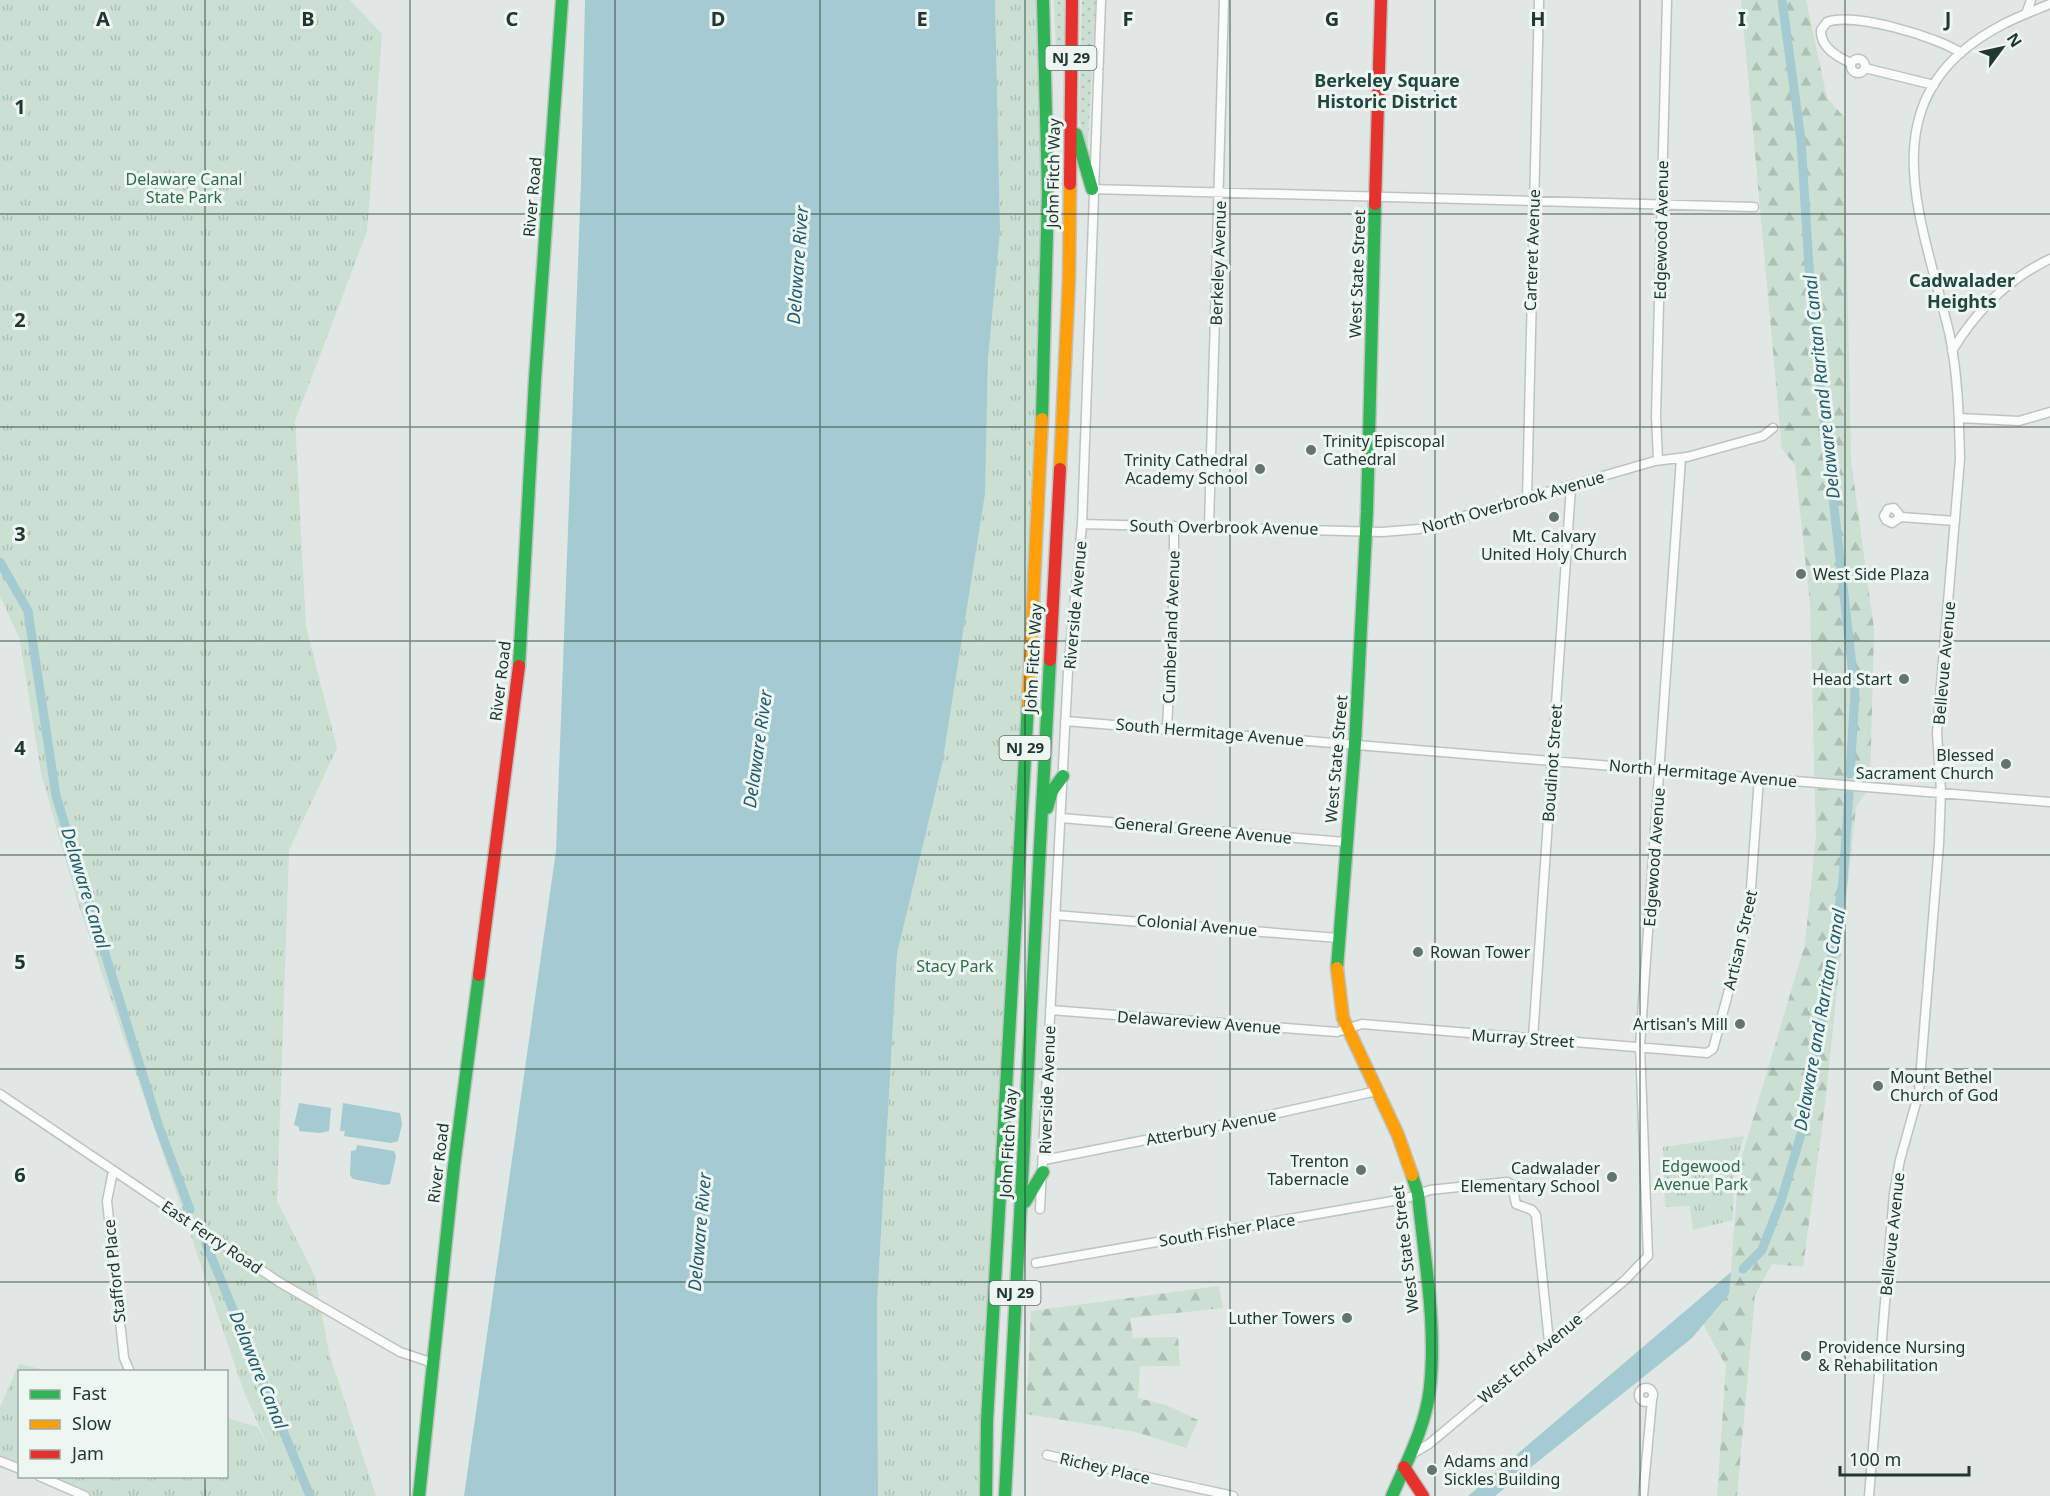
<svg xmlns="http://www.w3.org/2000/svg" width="2050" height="1496" viewBox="0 0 2050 1496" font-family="'Noto Sans',sans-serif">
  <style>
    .grass { fill: url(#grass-dots) }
    .forest { fill: url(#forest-firs) }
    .park { fill: url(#park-tufts) }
    .water { fill: #a4cad2 }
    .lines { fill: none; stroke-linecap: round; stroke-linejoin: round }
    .canal { stroke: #a4cad2; stroke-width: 9 }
    .street-casing { stroke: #bec3c1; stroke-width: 11 }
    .fast-casing { stroke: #bec4c1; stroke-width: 15 }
    .slow-casing { stroke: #bec4c1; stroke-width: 15 }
    .jam-casing { stroke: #bec4c1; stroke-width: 15 }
    .street { stroke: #fafbfb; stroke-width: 8 }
    .fast { stroke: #30b455; stroke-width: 12 }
    .slow { stroke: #ff9f0a; stroke-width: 12 }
    .jam { stroke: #e5322d; stroke-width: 12 }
    .grid { fill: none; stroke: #213732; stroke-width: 1.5; stroke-opacity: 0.55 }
    .poi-dot { fill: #647570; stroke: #eef6f2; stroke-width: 2 }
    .labels { text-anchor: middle; stroke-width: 6; stroke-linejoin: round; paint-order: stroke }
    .shield { fill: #eef6f2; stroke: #5e706c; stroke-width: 1.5 }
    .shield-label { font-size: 15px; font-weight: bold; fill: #213732 }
    .street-label { font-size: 16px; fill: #213732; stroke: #eef6f2 }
    .park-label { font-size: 16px; fill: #2f6a49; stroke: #eef6f2 }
    .poi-label { font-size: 16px; fill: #213732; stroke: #eef6f2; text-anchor: end }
    .neighbourhood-label { font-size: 18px; font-weight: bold; fill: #1f473f; stroke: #eef6f2 }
    .water-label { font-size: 18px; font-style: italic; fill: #215d6d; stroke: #eef6f2 }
    .grid-label { font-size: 20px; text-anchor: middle; font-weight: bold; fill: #213732; stroke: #eef6f2; stroke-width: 6; stroke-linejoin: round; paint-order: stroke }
  </style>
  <defs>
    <pattern id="grass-dots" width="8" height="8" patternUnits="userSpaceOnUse" patternTransform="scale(1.5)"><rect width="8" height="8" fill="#cbdfd2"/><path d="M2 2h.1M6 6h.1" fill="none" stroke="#aec0b5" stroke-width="1.8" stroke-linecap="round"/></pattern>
    <pattern id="forest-firs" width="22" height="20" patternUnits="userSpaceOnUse" patternTransform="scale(1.5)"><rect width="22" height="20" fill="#cbdfd2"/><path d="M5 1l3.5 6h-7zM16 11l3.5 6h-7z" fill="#aec0b5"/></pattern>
    <pattern id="park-tufts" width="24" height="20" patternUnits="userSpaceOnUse" patternTransform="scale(1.5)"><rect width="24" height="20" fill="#cbdfd2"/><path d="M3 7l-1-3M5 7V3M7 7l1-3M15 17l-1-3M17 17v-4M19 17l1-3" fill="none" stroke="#aec0b5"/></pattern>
  </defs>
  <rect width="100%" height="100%" fill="#e1e7e4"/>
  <path class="grass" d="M1054 0H1064V49L1056 50Z
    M1082 0H1096L1087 157 1079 118Z"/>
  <path class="forest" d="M1741 0H1806L1827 98 1844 117 1851 460 1874 629 1870 786 1856 807 1825 1105 1803 1267 1772 1264 1755 1295 1737 1496H1717L1726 1366 1703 1324 1729 1294 1739 1166 1805 944 1816 836 1810 603 1795 465 1782 449Z
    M1219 1286 1223 1308 1130 1318 1133 1338 1178 1337 1180 1366H1140L1138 1398 1166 1405 1198 1420 1186 1448 1136 1432 1026 1414 1031 1311Z"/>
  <path class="park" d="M0 0H350L382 34 367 232 295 421 306 627 337 748 289 850 277 1201 315 1276 329 1353 376 1496H85L39 1477 226 1476 227 1418 258 1427 271 1453 244 1392 77 900 41 773 20 640 0 596Z
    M995 0H1046L1048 193 986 1496H878L877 1304 897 954 942 765 985 494 988 359 1000 231Z
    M1744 1136 1734 1170 1733 1220 1693 1230 1690 1206 1665 1207 1663 1147Z
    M19 1364 49 1371 20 1372 19 1469 0 1460V1407Z"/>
  <path class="water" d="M585 0H995L1000 231 988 359 985 494 942 765 897 954 877 1304 878 1496H464L556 851 581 183Z
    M299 1103 331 1108 329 1131 320 1133 299 1131V1127L294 1125Z
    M343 1103 400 1113 402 1124 398 1141 391 1143 344 1136 345 1131H340Z
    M357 1145 394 1151 396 1156 390 1184 384 1185 353 1179 350 1175 351 1151 356 1150Z
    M1731 1272 1729 1294 1692 1338 1495 1496H1468Z"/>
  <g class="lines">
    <path class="canal" d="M1782 0 1801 140 1812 313 1855 692 1850 774
      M0 562 28 611 56 796 159 1127 190 1210
      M206 1244 310 1496
      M1743 1269 1762 1250 1781 1201 1808 1111 1843 881 1849 793"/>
    <g class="street-casing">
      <path id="street" d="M2026 14 2031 0
        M1851 66a7 7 0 1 1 14 0a7 7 0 1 1-14 0Z
        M1851 63C1837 57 1820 47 1821 30L1827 22C1854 12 1938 37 1961 53
        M1865 68 1934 85
        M1092 189 1754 207
        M1952 351C1976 311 2008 279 2050 259
        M1959 418 2019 421 2050 412
        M1658 460 1656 416 1667 0
        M1527 499 1539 0
        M1901 517 1894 508 1888 509 1884 516 1886 520 1892 523 1901 517 1955 521
        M1082 524 1382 532 1419 529 1655 461 1687 457 1763 436 1773 428
        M1209 526 1224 0
        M1065 721 2050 802
        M1167 728 1174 587V526
        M1061 818 1345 842
        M1055 915 1338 938
        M1050 1010 1337 1032 1362 1024 1707 1053 1713 1049 1749 916 1759 778
        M1533 1038 1571 487
        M0 1094 279 1282 400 1352 433 1363
        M1044 1160 1252 1119 1377 1091
        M113 1171 107 1201 124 1358 130 1372
        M1040 1209 1068 671 1082 524 1101 0
        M1036 1263 1404 1199 1430 1190 1507 1182 1512 1185 1516 1204 1532 1210 1536 1215 1549 1342
        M1639 1395a7 7 0 1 1 14 0a7 7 0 1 1-14 0Z
        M1047 1455 1233 1496
        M1410 1455 1429 1444 1625 1280 1648 1256 1640 1046 1681 458
        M0 1461 20 1469
        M39 1476 85 1496
        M1643 1496 1652 1400
        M1869 1496 1894 1193 1900 1160 1919 1092 1939 844 1941 791 1937 733 1960 459C1959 417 1958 373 1949 332 1922 219 1865 98 2000 26 2016 17 2033 11 2050 4"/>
    </g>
    <g class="fast-casing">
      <path id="fast" d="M1076 134 1092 189
        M1042 419 1048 193 1043 0
        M519 666 535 379 562 0
        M1047 808 1052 791 1063 776
        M1337 968 1355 743 1367 512 1375 204
        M1025 1202 1043 1172
        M419 1496 454 1166 479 975
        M986 1496 987 1421 1028 704
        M1005 1496 1050 660
        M1392 1496C1407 1461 1426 1426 1430 1387 1437 1324 1424 1257 1418 1194L1412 1175"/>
    </g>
    <g class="slow-casing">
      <path id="slow" d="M1060 469 1069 279 1070 184
        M1028 704 1042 419
        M1337 968 1343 1018 1398 1135 1412 1175"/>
    </g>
    <g class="jam-casing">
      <path id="jam" d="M1070 184 1072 0
        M1375 204 1381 0
        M1050 660 1060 469
        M479 975 519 666
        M1404 1467 1423 1496"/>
    </g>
    <use href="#street" class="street"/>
    <use href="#fast" class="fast"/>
    <use href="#slow" class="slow"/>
    <use href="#jam" class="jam"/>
  </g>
  <path class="grid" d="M205 0V1372M410 0V1496M615 0V1496M820 0V1496M1025 0V1496M1230 0V1496M1435 0V1496M1640 0V1496M1845 0V1496M0 214H2050M0 427H2050M0 641H2050M0 855H2050M0 1069H2050M0 1282H2050M205 1476V1496"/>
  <g class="poi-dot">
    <circle cx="1311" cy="450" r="6"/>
    <circle cx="1260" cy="469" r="6"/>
    <circle cx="1554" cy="517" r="6"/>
    <circle cx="1801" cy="574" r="6"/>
    <circle cx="1904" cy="679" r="6"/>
    <circle cx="2006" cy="764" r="6"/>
    <circle cx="1418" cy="952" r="6"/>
    <circle cx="1740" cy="1024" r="6"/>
    <circle cx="1878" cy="1086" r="6"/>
    <circle cx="1361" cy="1170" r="6"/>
    <circle cx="1612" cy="1177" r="6"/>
    <circle cx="1347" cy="1318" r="6"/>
    <circle cx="1806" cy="1356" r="6"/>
    <circle cx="1432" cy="1470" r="6"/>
  </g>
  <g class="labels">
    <g class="shield">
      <rect x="1045.5" y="46" width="51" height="24" rx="4.5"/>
      <rect x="999.5" y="736" width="51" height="24" rx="4.5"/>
      <rect x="989.5" y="1281" width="51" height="24" rx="4.5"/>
    </g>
    <g class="shield-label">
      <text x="1071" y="63">NJ 29</text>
      <text x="1025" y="753">NJ 29</text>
      <text x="1015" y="1298">NJ 29</text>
    </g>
    <g class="street-label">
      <text transform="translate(1053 173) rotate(-89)" y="6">John Fitch Way</text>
      <text transform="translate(532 197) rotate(-85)" y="6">River Road</text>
      <text transform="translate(1661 230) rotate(-89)" y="6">Edgewood Avenue</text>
      <text transform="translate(1532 250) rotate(-88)" y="6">Carteret Avenue</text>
      <text transform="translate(1218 263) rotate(-88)" y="6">Berkeley Avenue</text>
      <text transform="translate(1357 274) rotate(-88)" y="6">West State Street</text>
      <text transform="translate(1513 502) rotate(-16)" y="6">North Overbrook Avenue</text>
      <text transform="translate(1224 527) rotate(1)" y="6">South Overbrook Avenue</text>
      <text transform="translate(1075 605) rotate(-85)" y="6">Riverside Avenue</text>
      <text transform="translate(1171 627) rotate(-88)" y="6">Cumberland Avenue</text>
      <text transform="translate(1033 658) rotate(-87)" y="6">John Fitch Way</text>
      <text transform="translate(1944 663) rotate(-85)" y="6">Bellevue Avenue</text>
      <text transform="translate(500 681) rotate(-83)" y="6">River Road</text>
      <text transform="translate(1210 732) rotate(5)" y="6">South Hermitage Avenue</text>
      <text transform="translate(1336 759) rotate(-85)" y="6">West State Street</text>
      <text transform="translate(1552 763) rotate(-86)" y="6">Boudinot Street</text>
      <text transform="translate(1703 773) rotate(5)" y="6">North Hermitage Avenue</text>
      <text transform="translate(1203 830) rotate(5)" y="6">General Greene Avenue</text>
      <text transform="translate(1654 857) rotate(-86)" y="6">Edgewood Avenue</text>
      <text transform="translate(1197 925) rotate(5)" y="6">Colonial Avenue</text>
      <text transform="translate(1740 940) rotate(-77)" y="6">Artisan Street</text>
      <text transform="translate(1199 1022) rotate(4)" y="6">Delawareview Avenue</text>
      <text transform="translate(1523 1038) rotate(4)" y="6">Murray Street</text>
      <text transform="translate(1047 1090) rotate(-88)" y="6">Riverside Avenue</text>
      <text transform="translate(1211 1127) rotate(-11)" y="6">Atterbury Avenue</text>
      <text transform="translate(1008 1143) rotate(-87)" y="6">John Fitch Way</text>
      <text transform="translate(438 1163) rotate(-83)" y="6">River Road</text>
      <text transform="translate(1227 1230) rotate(-9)" y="6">South Fisher Place</text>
      <text transform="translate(1892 1234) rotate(-84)" y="6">Bellevue Avenue</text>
      <text transform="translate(212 1237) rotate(34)" y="6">East Ferry Road</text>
      <text transform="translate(1405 1249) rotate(-97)" y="6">West State Street</text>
      <text transform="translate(114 1271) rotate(-96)" y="6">Stafford Place</text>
      <text transform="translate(1530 1358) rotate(-40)" y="6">West End Avenue</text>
      <text transform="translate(1105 1468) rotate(13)" y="6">Richey Place</text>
    </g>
    <g class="park-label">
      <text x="184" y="185">Delaware Canal<tspan x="184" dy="18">State Park</tspan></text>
      <text x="955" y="972">Stacy Park</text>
      <text x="1701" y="1172">Edgewood<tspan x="1701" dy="18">Avenue Park</tspan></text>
    </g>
    <g class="poi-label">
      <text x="1323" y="447" text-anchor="start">Trinity Episcopal<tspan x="1323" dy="18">Cathedral</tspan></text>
      <text x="1248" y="466">Trinity Cathedral<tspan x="1248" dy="18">Academy School</tspan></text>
      <text x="1554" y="542" text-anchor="middle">Mt. Calvary<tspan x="1554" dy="18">United Holy Church</tspan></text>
      <text x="1813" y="580" text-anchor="start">West Side Plaza</text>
      <text x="1892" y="685">Head Start</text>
      <text x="1994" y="761">Blessed<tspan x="1994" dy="18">Sacrament Church</tspan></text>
      <text x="1430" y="958" text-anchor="start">Rowan Tower</text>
      <text x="1728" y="1030">Artisan's Mill</text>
      <text x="1890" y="1083" text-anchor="start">Mount Bethel<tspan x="1890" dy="18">Church of God</tspan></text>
      <text x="1349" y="1167">Trenton<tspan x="1349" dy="18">Tabernacle</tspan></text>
      <text x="1600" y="1174">Cadwalader<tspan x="1600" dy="18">Elementary School</tspan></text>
      <text x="1335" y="1324">Luther Towers</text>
      <text x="1818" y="1353" text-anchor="start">Providence Nursing<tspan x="1818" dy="18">&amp; Rehabilitation</tspan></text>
      <text x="1444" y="1467" text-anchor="start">Adams and<tspan x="1444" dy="18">Sickles Building</tspan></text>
    </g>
    <g class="neighbourhood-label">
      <text x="1387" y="87">Berkeley Square<tspan x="1387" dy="21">Historic District</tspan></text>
      <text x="1962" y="287">Cadwalader<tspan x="1962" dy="21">Heights</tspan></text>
    </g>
    <g class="water-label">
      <text transform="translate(798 265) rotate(-86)" y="6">Delaware River</text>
      <text transform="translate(1822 387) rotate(-96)" y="6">Delaware and Raritan Canal</text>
      <text transform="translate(758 749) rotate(-82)" y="6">Delaware River</text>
      <text transform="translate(85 888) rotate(73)" y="6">Delaware Canal</text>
      <text transform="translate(1820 1020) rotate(-80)" y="6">Delaware and Raritan Canal</text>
      <text transform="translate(700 1232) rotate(-85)" y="6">Delaware River</text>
      <text transform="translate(258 1370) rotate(68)" y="6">Delaware Canal</text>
    </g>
  </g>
  <g class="grid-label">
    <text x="103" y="26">A</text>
    <text x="308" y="26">B</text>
    <text x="512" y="26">C</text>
    <text x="718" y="26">D</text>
    <text x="922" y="26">E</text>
    <text x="1128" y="26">F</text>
    <text x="1332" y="26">G</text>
    <text x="1538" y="26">H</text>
    <text x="1742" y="26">I</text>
    <text x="1948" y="26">J</text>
    <text x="20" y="114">1</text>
    <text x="20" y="327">2</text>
    <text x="20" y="541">3</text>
    <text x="20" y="755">4</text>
    <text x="20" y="969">5</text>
    <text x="20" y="1182">6</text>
  </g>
  <rect x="18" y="1370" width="210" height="108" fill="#eef6f2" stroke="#9caaa5" stroke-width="1.5"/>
  <rect x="30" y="1390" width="30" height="9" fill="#30b455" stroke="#9caaa5" stroke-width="1.5"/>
  <text x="72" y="1400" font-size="18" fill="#213732">Fast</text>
  <rect x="30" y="1420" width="30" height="9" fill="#ff9f0a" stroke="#9caaa5" stroke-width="1.5"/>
  <text x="72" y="1430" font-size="18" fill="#213732">Slow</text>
  <rect x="30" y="1450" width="30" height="9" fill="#e5322d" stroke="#9caaa5" stroke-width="1.5"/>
  <text x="72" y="1460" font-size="18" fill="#213732">Jam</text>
  <g transform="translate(2002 48) rotate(57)" stroke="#eef6f2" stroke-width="4.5" paint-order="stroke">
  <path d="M0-4.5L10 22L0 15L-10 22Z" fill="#213732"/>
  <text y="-9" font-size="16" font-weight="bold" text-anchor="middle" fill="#213732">N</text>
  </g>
  <path d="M1840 1466v9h129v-9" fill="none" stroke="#213732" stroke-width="3"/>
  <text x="1849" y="1466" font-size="18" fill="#213732" stroke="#eef6f2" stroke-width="4.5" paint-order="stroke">100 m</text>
</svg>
